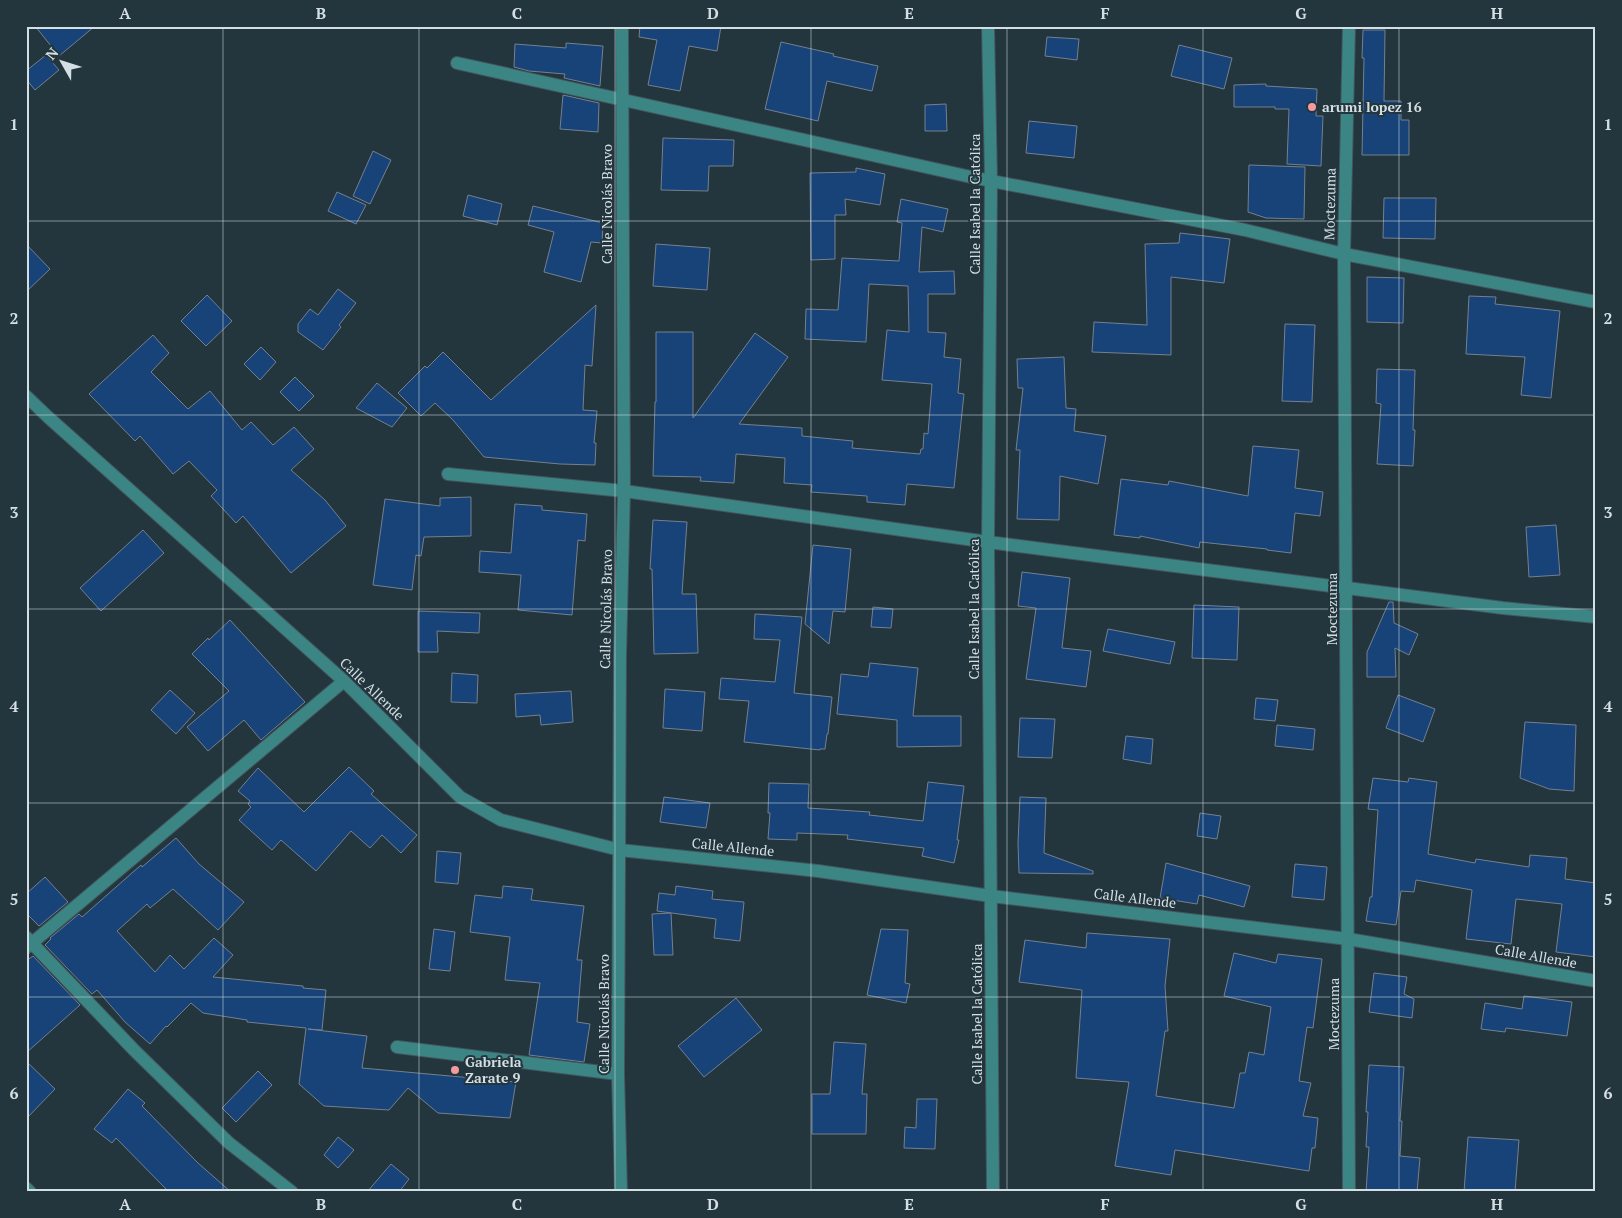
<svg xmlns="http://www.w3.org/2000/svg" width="1622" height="1218" viewBox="0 0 1622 1218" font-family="'PT Serif',serif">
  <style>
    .building { fill: #174378; stroke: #75808f }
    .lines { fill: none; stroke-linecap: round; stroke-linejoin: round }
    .minor-casing { stroke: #43545b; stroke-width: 14 }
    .minor { stroke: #3b8585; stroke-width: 12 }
    .grid { fill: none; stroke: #d4dfe3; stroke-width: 1; stroke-opacity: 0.55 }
    .poi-dot { fill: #f49aa0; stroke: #23353d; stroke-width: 2 }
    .labels { text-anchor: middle; stroke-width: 4; stroke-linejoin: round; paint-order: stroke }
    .poi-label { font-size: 14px; font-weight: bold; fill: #d4dfe3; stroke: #23353d; text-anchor: start }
    .street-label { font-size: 14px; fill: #d4dfe3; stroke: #23353d }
    .neatline { fill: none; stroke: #d4dfe3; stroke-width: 2 }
    .grid-label { font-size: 16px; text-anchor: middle; font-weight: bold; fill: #d4dfe3 }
  </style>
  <rect width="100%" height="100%" fill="#23353d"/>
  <path class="building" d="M35 26H95L59 56Z
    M640 26H721L717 51 689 46 680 91 648 85 657 40 639 37Z
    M1363 30H1385L1384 101H1401V120H1409V155H1362L1364 58H1362Z
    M1047 37 1079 39 1077 60 1045 56Z
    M781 42 834 54 833 56 878 66 872 91 827 81 818 121 765 109Z
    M566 43 603 46 600 86 564 78 565 74 529 71 514 67 515 44 566 48Z
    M1179 45 1232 58 1224 89 1171 76Z
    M46 55 59 70 35 90 26 79V71Z
    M1266 84V86L1317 89 1316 116H1323L1321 166 1287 164 1289 109H1275V107H1234V85Z
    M563 95 599 103 598 132 560 129Z
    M946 104 947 131H925V105Z
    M1029 121 1077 126 1074 158 1026 153Z
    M663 138 734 140 733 166H709L708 191 661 190Z
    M373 151 391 160 370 204 353 196Z
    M1249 165 1305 167 1304 219 1266 218 1248 212Z
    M856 168 885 174 880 205 845 199 846 215H835V259L811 260 810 173 856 172Z
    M337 192 366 205 356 224 328 211Z
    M468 195 502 204 497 225 463 216Z
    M1384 198H1436L1435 239 1383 238Z
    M901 199 948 209 943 232 922 227 919 272 954 271 955 294H928V332L946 333 944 357 961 359 958 393 964 394 954 488 907 484 905 505 867 502V496L811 492 812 485 784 483 785 458 736 454 734 483 700 481 701 477 653 476 655 402H656V332H693V418L755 333 788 357 739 424 802 428V436L853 441 852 448 920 454 921 449H923L924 433 928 434 932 384 882 380 887 330 909 332 908 286 869 284 866 342 805 339 806 309 838 310 842 258 899 261 902 223 897 222Z
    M533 206 603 223 602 243 591 242 581 282 544 272 554 232 528 225Z
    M1180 233 1230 239 1224 283 1171 277V355L1092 352 1094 322 1147 325 1145 244 1179 243Z
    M26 244 50 269 26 292Z
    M656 244 710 248 707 290 653 286Z
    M1367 277 1404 278 1403 323 1367 322Z
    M338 289 356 303 339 325 341 327 323 350 298 332V324L310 309 318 315Z
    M207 295 232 321 206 346 181 321Z
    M1469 296 1496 297 1495 304 1560 311 1551 398 1521 395 1525 357 1466 354Z
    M596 305 592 366 585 365 583 410 597 411 594 443H596L595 465 560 464 484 457 453 420 435 403 421 416 398 393 425 366 427 368 443 352 491 400Z
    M1285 324 1315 325 1312 402 1282 401Z
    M153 335 169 353 151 372 188 409 210 391 242 430 251 422 273 445 294 427 314 449 291 470 325 500 346 526 291 573 243 516 236 523 211 496 217 490 189 461 173 474 140 436 135 441 89 394Z
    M261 347 276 362 260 380 244 364Z
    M1064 357 1066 408 1076 409 1074 431 1106 436 1098 484 1060 476 1059 520 1017 519 1020 450H1016L1023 388H1018L1017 359Z
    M1377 369 1415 370 1413 430H1415L1413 466 1377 464 1381 404 1376 403Z
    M295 377 314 396 299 411 280 392Z
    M377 383 407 408 392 427 356 408Z
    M1253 446 1299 450 1295 488 1323 492 1320 516 1295 513 1291 553 1267 550V549L1200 542 1199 548 1140 536V538L1114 535 1121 479 1168 485 1169 481 1248 496Z
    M471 497V536L424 537 421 556 416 555 412 590 373 585 385 499 440 506V498Z
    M515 504 542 506V510L587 514 585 541 578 540 572 615 518 610 521 575 479 572 480 551 511 553Z
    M653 520 687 522 682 594H696L698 653 654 654 652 569H650Z
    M1556 525 1560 575 1529 577 1526 527Z
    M143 530 164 553 101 611 80 588Z
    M813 545 851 549 845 612 833 611 829 644 805 624Z
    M1022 572 1070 578 1062 648 1091 651 1086 687 1026 679 1036 608 1018 606Z
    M1389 602H1393L1394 623 1418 634 1409 655 1395 648 1396 677H1367V652Z
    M1194 605 1239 607 1237 660 1192 658Z
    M873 607 893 609 891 628 871 627Z
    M418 611 480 613 479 633 437 631 438 652H418Z
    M755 614 802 617 794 693 832 697 828 734H827L825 749H820V750L744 742 749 701 719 699 721 678 775 682 780 640 754 639Z
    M230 620 305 702 261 740 244 720 208 751 187 727 229 691 192 654 208 638 209 640Z
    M1108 629 1175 642 1170 664 1103 651Z
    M870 663 918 668 913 716H961V746L897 747V720L837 714 841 674 868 677Z
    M452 673 478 675 477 703 451 702Z
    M665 689 705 692 702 731 663 728Z
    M170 690 195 713 176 734 151 710Z
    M571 691 573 722 541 725 540 715 516 717 515 694Z
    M1398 695 1435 709 1423 742 1386 728Z
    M1256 698 1278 700 1275 721 1254 719Z
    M1020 718 1055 719 1052 758 1018 757Z
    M1525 722 1576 725 1574 791 1549 789 1520 778Z
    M1277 725 1315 729 1313 750 1275 746Z
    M1126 736 1153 739 1151 764 1123 759Z
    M349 767 374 791 371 794 417 835 401 853 382 835 370 848 351 831 316 871 281 840 272 850 239 820 251 807 248 804 250 801 238 791 258 768 304 812Z
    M1373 778 1408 782 1409 778 1437 782 1428 854 1475 863 1476 859 1529 867 1530 855 1567 858 1565 879 1596 883V957L1556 952 1562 904 1516 899 1511 944 1466 939 1472 890 1416 880 1414 892 1401 891 1396 925 1366 921 1370 897H1372L1378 810 1368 809Z
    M928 782 964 786 957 840H959L954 863 922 856 924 848 847 839 848 835 797 833V840L768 839 770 813H768L769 783 809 784 808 808 870 812 869 815 923 821Z
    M664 797 710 803 706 828 660 822Z
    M1020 797 1046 798 1044 853 1093 871V874L1019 873 1018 843Z
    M1200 813 1221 816 1217 839 1197 836Z
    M176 838 199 864 244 902 218 930 173 889 150 908 147 904 117 931 155 972 170 955 184 969 214 938 233 955 213 977 303 986V988L326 990 322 1030 308 1029 367 1036 362 1068 516 1082 510 1118 438 1113 408 1088 389 1110 324 1106 299 1084 306 1028 247 1022V1020L203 1013 191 1003 167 1027 166 1026 150 1044 125 1022 97 990 92 994 45 945 51 939 50 938 79 914 82 917 141 865 142 867Z
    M437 851 461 853 458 884 435 882Z
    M1166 863 1250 886 1244 907 1199 895 1197 904 1160 898Z
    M1295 864 1327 867 1324 900 1292 897Z
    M45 877 68 902 39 926 26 913V894Z
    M503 886 533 889 531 900 584 906 577 960H582L577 1022 590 1024 584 1062 529 1055 540 983 505 980 510 937 470 932 475 895 502 898Z
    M676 886 713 891 712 899 744 902 740 941 714 938 716 919 657 911 659 893 675 895Z
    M671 913 673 955H654L652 914Z
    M434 929 455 932 450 971 429 969Z
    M881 929 908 930 905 983 910 984 906 1003 867 995Z
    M1087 933 1170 939 1165 986 1168 1031H1165L1156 1096 1234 1108 1240 1073H1245L1249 1052 1264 1055 1271 1007 1224 996 1234 953 1276 963 1278 954 1322 959 1313 1028 1307 1027 1299 1081 1311 1083 1303 1116 1318 1118 1315 1148H1312L1309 1171 1175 1150 1171 1175 1115 1166 1129 1082 1076 1078 1082 990 1019 982 1025 940 1086 948Z
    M33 956 80 1005 26 1053V961Z
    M1374 973 1407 977 1404 994 1414 999 1412 1018 1369 1012Z
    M1524 996 1572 1002 1567 1036 1506 1028 1505 1032 1481 1029 1485 1003 1522 1009Z
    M736 998 762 1030 704 1077 678 1046Z
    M834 1042 866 1044 862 1094H867L866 1134H812V1094H830Z
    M26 1061 55 1089 26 1119Z
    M1369 1065 1404 1067 1400 1121H1402L1400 1156 1420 1158 1417 1192H1366L1369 1147H1366L1368 1112H1366Z
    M258 1071 272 1085 236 1122 222 1108Z
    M128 1089 145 1103 142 1106 198 1163 231 1192H169L116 1138 112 1143 94 1129Z
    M917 1099H937L935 1149 904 1148 905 1127 916 1128Z
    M338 1137 354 1150 338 1168 324 1155Z
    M1468 1137 1519 1140 1515 1192H1464Z
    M391 1164 409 1179 399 1192H367Z"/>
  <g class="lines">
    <g class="minor-casing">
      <path id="minor" d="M988 26 991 181 988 542 993 1192
        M1349 26 1344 254 1349 1192
        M457 63 971 177 1245 230 1344 254 1596 302
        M26 396 48 417 344 681 460 797 501 820 620 850 818 871 991 896 1348 939 1596 981
        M448 474 624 491 988 542 1503 608 1596 617
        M26 937 134 1050 229 1143 292 1192
        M26 948 344 681
        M397 1047 618 1074
        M26 1188 30 1192
        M621 1192 618 1074 620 655 624 491 622 26"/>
    </g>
    <use href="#minor" class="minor"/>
  </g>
  <path class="grid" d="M223 26V1192M419 26V1192M615 26V1192M811 26V1192M1007 26V1192M1203 26V1192M1399 26V1192M26 221H1596M26 415H1596M26 609H1596M26 803H1596M26 997H1596"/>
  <g class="poi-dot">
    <circle cx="1312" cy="107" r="5"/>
    <circle cx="455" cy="1070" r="5"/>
  </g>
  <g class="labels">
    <g class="poi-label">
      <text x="1322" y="112">arumi lopez 16</text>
      <text x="465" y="1067">Gabriela<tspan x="465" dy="16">Zarate 9</tspan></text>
    </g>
    <g class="street-label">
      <text transform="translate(607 204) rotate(-90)" y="5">Calle Nicolás Bravo</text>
      <text transform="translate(975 204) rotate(-90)" y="5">Calle Isabel la Católica</text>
      <text transform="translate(1330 204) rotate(-89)" y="5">Moctezuma</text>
      <text transform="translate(606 609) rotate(-89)" y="5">Calle Nicolás Bravo</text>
      <text transform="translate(974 609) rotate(-90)" y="5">Calle Isabel la Católica</text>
      <text transform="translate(1332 609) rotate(-90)" y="5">Moctezuma</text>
      <text transform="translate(372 689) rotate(44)" y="5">Calle Allende</text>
      <text transform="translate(733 847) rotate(6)" y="5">Calle Allende</text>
      <text transform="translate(1135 898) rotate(7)" y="5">Calle Allende</text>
      <text transform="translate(1536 956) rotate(10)" y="5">Calle Allende</text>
      <text transform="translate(604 1014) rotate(-90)" y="5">Calle Nicolás Bravo</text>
      <text transform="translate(977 1014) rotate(-90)" y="5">Calle Isabel la Católica</text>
      <text transform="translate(1334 1014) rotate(-90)" y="5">Moctezuma</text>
    </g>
  </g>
  <rect width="1622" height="1218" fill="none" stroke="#23353d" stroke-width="55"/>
  <g transform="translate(62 62) rotate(309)" stroke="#23353d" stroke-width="4" paint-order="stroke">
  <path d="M0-4L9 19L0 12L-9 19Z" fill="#d4dfe3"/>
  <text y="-8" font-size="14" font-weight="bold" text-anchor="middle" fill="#d4dfe3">N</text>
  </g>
  <rect x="28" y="28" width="1566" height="1162" class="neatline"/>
  <g class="grid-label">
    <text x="125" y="19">A</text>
    <text x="321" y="19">B</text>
    <text x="517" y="19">C</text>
    <text x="713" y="19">D</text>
    <text x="909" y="19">E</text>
    <text x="1105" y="19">F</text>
    <text x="1301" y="19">G</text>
    <text x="1497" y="19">H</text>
    <text x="14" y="130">1</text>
    <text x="1608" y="130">1</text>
    <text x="14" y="324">2</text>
    <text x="1608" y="324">2</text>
    <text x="14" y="518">3</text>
    <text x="1608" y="518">3</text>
    <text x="14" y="712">4</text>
    <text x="1608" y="712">4</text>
    <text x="14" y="905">5</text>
    <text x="1608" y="905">5</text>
    <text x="14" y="1099">6</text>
    <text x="1608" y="1099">6</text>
    <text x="125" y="1210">A</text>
    <text x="321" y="1210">B</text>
    <text x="517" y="1210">C</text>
    <text x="713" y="1210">D</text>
    <text x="909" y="1210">E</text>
    <text x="1105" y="1210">F</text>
    <text x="1301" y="1210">G</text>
    <text x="1497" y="1210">H</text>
  </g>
</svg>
